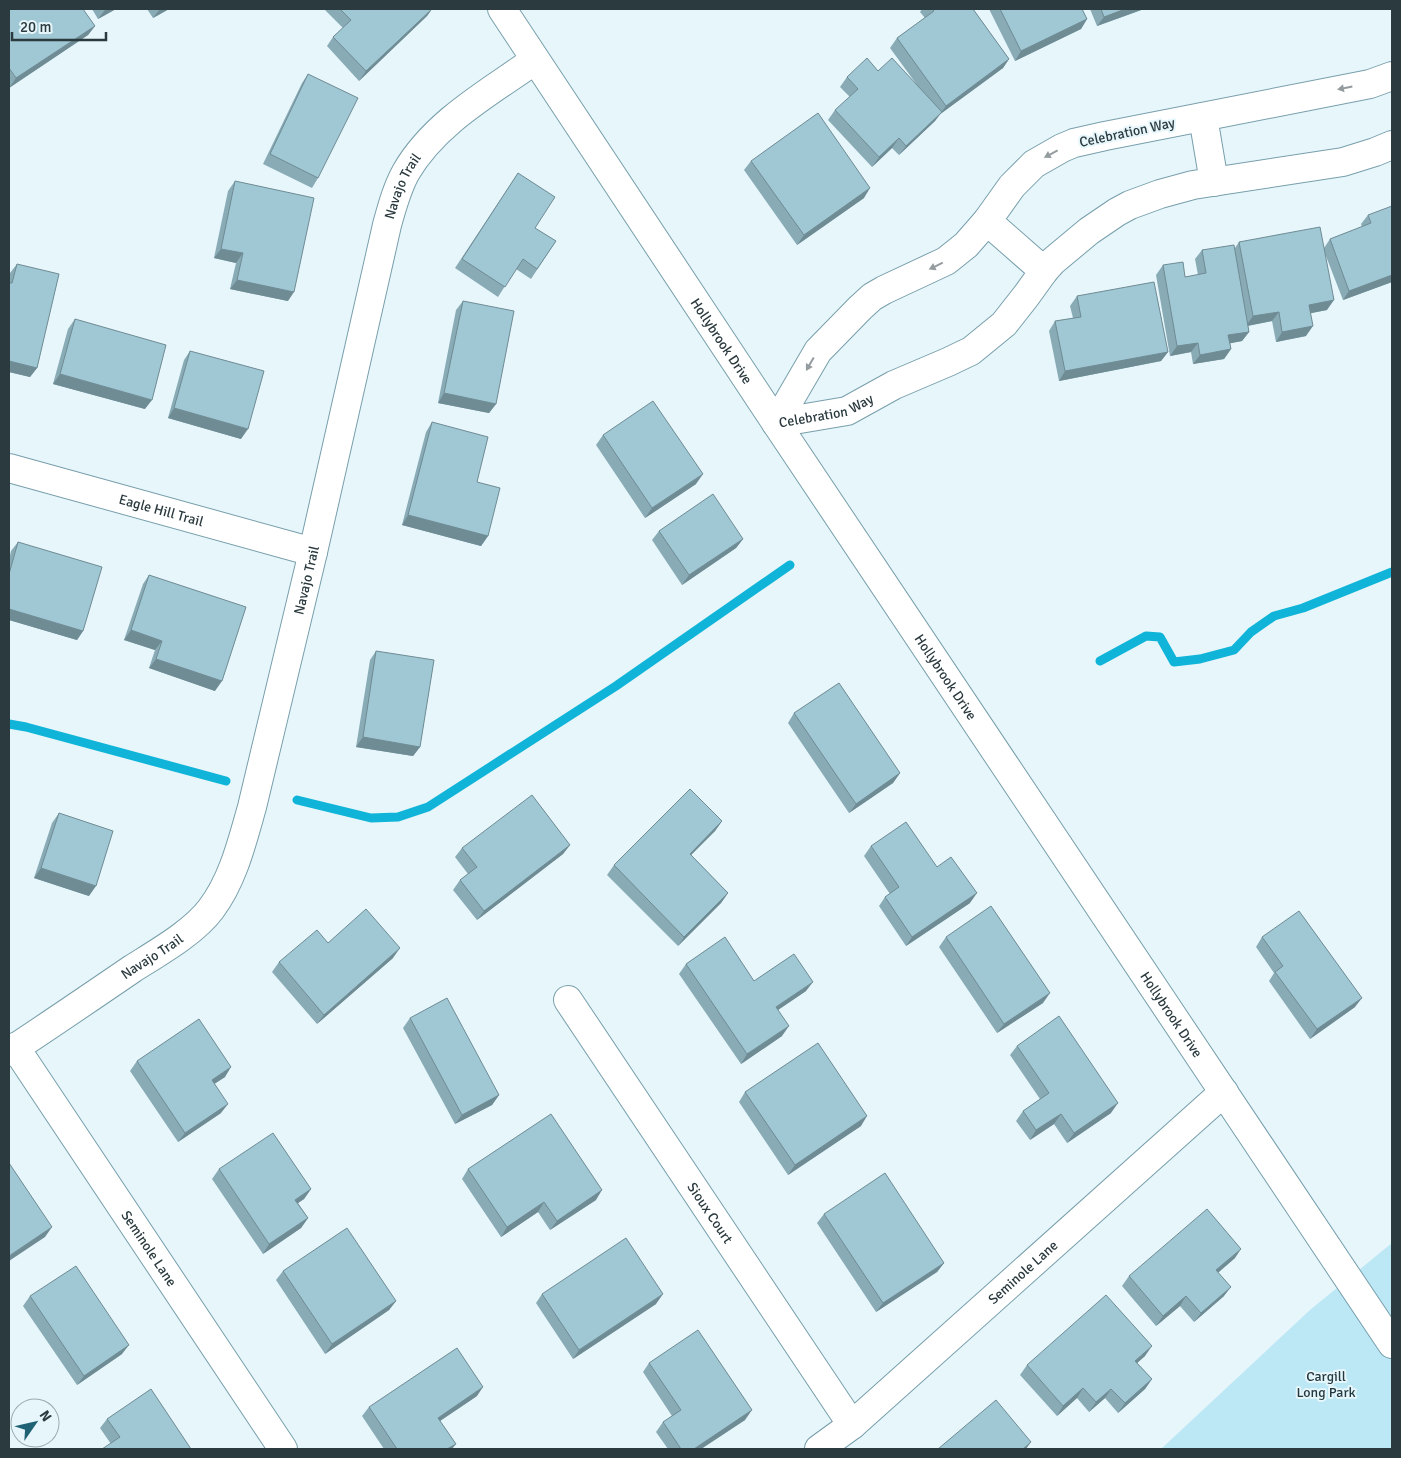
<svg xmlns="http://www.w3.org/2000/svg" width="1401" height="1458" viewBox="0 0 1401 1458" font-family="Signika,sans-serif">
  <style>
    .green { fill: #bce7f5 }
    .lines { fill: none; stroke-linecap: round; stroke-linejoin: round }
    .stream { stroke: #10b4d8; stroke-width: 9 }
    .street-casing { stroke: #789fab; stroke-width: 30 }
    .secondary-casing { stroke: #789fab; stroke-width: 30 }
    .street { stroke: #fff; stroke-width: 28 }
    .secondary { stroke: #fff; stroke-width: 28 }
    .wall { fill: #89abb6 }
    .shaded-wall { fill: #6f8b94 }
    .building { fill: #9fc7d4; stroke: #6f8b94 }
    .oneway { fill: #949c9f }
    .labels { text-anchor: middle; stroke-width: 4; stroke-linejoin: round; paint-order: stroke }
    .street-label { font-size: 14px; fill: #2a3a3f; stroke: #e6f6fb }
    .park-label { font-size: 14px; fill: #223940; stroke: #e6f6fb }
  </style>
  <rect width="100%" height="100%" fill="#e6f6fb"/>
  <path class="green" d="M1392 1243V1449H1161L1310 1310Z"/>
  <g class="lines">
    <path class="stream" d="M1100 661 1146 636 1160 637 1174 662 1200 659 1234 650 1251 632 1274 616 1303 608 1392 572
      M9 724 26 727 226 781
      M297 800 371 818 398 817 428 807 616 686 790 565"/>
    <g class="street-casing">
      <g id="street">
        <path id="s1" d="M1392 76 1370 84 1105 136 1074 143 1062 148 1034 164 1012 186 987 221 966 245 946 261 884 290 872 297 860 308 818 351 776 423 847 411 894 385 948 362 971 351 1004 324 1026 296 1044 271 1053 261 1089 231 1117 212 1130 205 1160 194 1193 185 1343 162 1375 152 1392 145"/>
        <path d="M1203 117 1214 182"/>
        <path d="M987 221 1044 271"/>
        <path id="s2" d="M9 468 313 552"/>
        <path id="s3" d="M568 1000 852 1425"/>
        <path id="s4" d="M15 1047 283 1449"/>
        <path id="s5" d="M9 1052C50 1025 91 997 132 969 157 953 193 933 211 909 233 880 242 842 252 807L313 552 387 225C392 207 397 188 406 172 435 122 490 92 535 60"/>
        <path id="s6" d="M819 1449 852 1425 1224 1092"/>
      </g>
    </g>
    <g class="secondary-casing">
      <g id="secondary">
        <path id="s7" d="M502 9 776 423 1392 1344"/>
      </g>
    </g>
    <use href="#street" class="street"/>
    <use href="#secondary" class="secondary"/>
  </g>
  <path class="wall" d="M9 9 95 26 88 35 9 88Z
    M92 9H116L98 19Z
    M147 9H169L153 18Z
    M324 9H432L427 16 359 81 327 46 333 37 343 28Z
    M922 9H973L1009 59 1003 68 939 115 935 121 899 155 892 148 872 167 828 120 835 110 850 97 840 87 847 77 878 71 920 89 890 48 897 38 925 18 920 12Z
    M989 9H1082L1087 19 1081 29 1015 61Z
    M1090 9H1144L1097 26Z
    M308 74 318 178 312 188 263 164 302 83Z
    M751 161 864 198 797 245 744 170Z
    M518 173 535 228 556 241 531 279 516 269 498 297 455 268Z
    M235 181 288 301 230 289 236 263 214 258 228 191Z
    M1368 215 1392 282 1343 300 1324 251 1327 310 1310 313 1306 336 1276 342 1272 321 1248 326 1249 332 1242 341 1230 343 1231 349 1224 359 1193 364 1191 352 1170 356 1156 275 1163 265 1185 277 1198 275 1195 259 1202 250 1235 248 1239 242 1324 248 1330 239 1362 227 1361 224Z
    M17 264 37 368 30 377 9 372V279L10 273Z
    M1077 296 1168 352 1161 361 1059 381 1049 331 1055 321 1073 318 1070 306Z
    M463 301 496 404 489 413 438 403 456 310Z
    M75 319 145 409 53 384 68 329Z
    M190 351 241 439 168 418 184 360Z
    M432 422 477 482 488 536 481 546 402 525 426 432Z
    M603 435 696 484 645 518 596 445Z
    M659 531 743 539 736 548 682 585 652 540Z
    M18 542 83 631 77 640 9 620V560L11 551Z
    M149 575 215 691 149 668 155 650 124 640 143 584Z
    M376 651 420 747 413 756 356 747 370 660Z
    M794 713 900 773 893 783 849 813 788 723Z
    M59 813 89 896 34 878 52 823Z
    M722 821 715 831 691 855 728 893 721 903 678 946 607 875 614 865Z
    M570 845 563 854 477 920 453 890 460 880 468 874 455 857 462 848Z
    M871 846 937 867 970 903 906 946 879 906 885 897 890 894 864 856Z
    M946 937 1043 1003 997 1033 939 947Z
    M1262 937 1355 1007 1310 1039 1269 981 1274 973 1256 947Z
    M328 943 393 958 317 1024 272 972 279 962Z
    M686 964 754 981 806 991 778 1010 782 1036 741 1064 679 974Z
    M410 1018 499 1095 492 1105 455 1124 403 1028Z
    M1017 1046 1111 1113 1067 1143 1054 1124 1030 1140 1016 1121 1023 1111 1040 1099 1010 1055Z
    M137 1061 225 1077 214 1084 221 1113 178 1142 130 1071Z
    M745 1092 861 1126 788 1175 739 1102Z
    M219 1169 311 1189 304 1199 298 1203 308 1218 301 1228 263 1254 212 1179Z
    M468 1169 596 1200 550 1230 538 1212 501 1237 462 1179Z
    M824 1214 944 1263 937 1272 876 1312 817 1223Z
    M1235 1258 1218 1273 1224 1296 1194 1322 1180 1306 1156 1326 1122 1286 1129 1276Z
    M283 1271 396 1301 389 1310 325 1354 276 1280Z
    M542 1294 656 1304 573 1359 536 1303Z
    M30 1296 122 1354 77 1385 23 1306Z
    M1145 1356 1137 1363 1152 1379 1145 1389 1118 1413 1105 1398 1089 1412 1077 1398 1057 1416 1020 1375 1027 1365Z
    M649 1363 745 1420 701 1449H668L656 1432 663 1422 672 1416 643 1372Z
    M477 1396 440 1421 452 1449H384L362 1416 369 1407Z
    M107 1419 191 1449 111 1444 100 1428Z"/>
  <path class="shaded-wall" d="M106 9H116L98 19 105 10Z
    M160 9H169L153 18Z
    M432 9 427 16 359 81 366 71Z
    M1125 9H1144L1097 26 1104 17Z
    M1087 19 1081 29 1015 61 1021 51Z
    M95 26 88 35 9 88 16 78Z
    M1009 59 1003 68 939 115 946 106Z
    M942 112 935 121 899 155 906 146Z
    M899 138 892 148 872 167 879 157Z
    M870 188 864 198 797 245 804 235Z
    M221 249 243 253 236 263 214 258Z
    M1392 275V282L1343 300 1349 291Z
    M237 280 294 292 288 301 230 289Z
    M1334 300 1327 310 1302 315 1309 305Z
    M1279 312 1272 321 1246 326 1253 316Z
    M1313 326 1306 336 1276 342 1282 332Z
    M1249 332 1242 341 1222 345 1228 335Z
    M1198 343 1191 352 1170 356 1177 346Z
    M1231 349 1224 359 1193 364 1200 355Z
    M1168 352 1161 361 1059 381 1065 371Z
    M9 361 37 368 30 377 9 372Z
    M60 374 152 400 145 409 53 384Z
    M444 393 496 404 489 413 438 403Z
    M174 408 248 429 241 439 168 418Z
    M703 474 696 484 645 518 652 508Z
    M408 515 488 536 481 546 402 525Z
    M743 539 736 548 682 585 689 575Z
    M9 609 83 631 77 640 9 620Z
    M131 630 162 641 155 650 124 640Z
    M156 659 222 681 215 691 149 668Z
    M363 737 420 747 413 756 356 747Z
    M900 773 893 783 849 813 856 804Z
    M722 821 715 831 683 863 690 854Z
    M570 845 563 854 477 920 484 911Z
    M41 868 96 886 89 896 34 878Z
    M728 893 721 903 678 946 684 937Z
    M977 893 970 903 906 946 912 937Z
    M400 948 393 958 317 1024 324 1015Z
    M813 982 806 991 769 1016 776 1007Z
    M1050 993 1043 1003 997 1033 1004 1024Z
    M1362 998 1355 1007 1310 1039 1317 1029Z
    M789 1026 782 1036 741 1064 747 1054Z
    M231 1067 225 1077 205 1090 212 1080Z
    M499 1095 492 1105 455 1124 462 1115Z
    M1118 1103 1111 1113 1067 1143 1074 1133Z
    M228 1104 221 1113 178 1142 185 1133Z
    M1061 1114 1054 1124 1030 1140 1036 1130Z
    M867 1116 861 1126 788 1175 795 1165Z
    M311 1189 304 1199 289 1209 295 1200Z
    M602 1190 596 1200 550 1230 557 1221Z
    M544 1202 538 1212 501 1237 507 1227Z
    M308 1218 301 1228 263 1254 269 1244Z
    M52 1227 45 1237 9 1261V1256Z
    M1241 1249 1235 1258 1209 1280 1216 1270Z
    M944 1263 937 1272 876 1312 883 1303Z
    M1231 1287 1224 1296 1194 1322 1201 1313Z
    M663 1294 656 1304 573 1359 579 1350Z
    M1186 1296 1180 1306 1156 1326 1163 1316Z
    M396 1301 389 1310 325 1354 332 1344Z
    M129 1345 122 1354 77 1385 84 1376Z
    M1152 1346 1145 1356 1128 1371 1135 1361Z
    M1152 1379 1145 1389 1118 1413 1125 1403Z
    M483 1387 477 1396 431 1427 438 1418Z
    M1083 1388 1077 1398 1057 1416 1063 1406Z
    M1111 1389 1105 1398 1089 1412 1096 1402Z
    M752 1410 745 1420 701 1449H694Z
    M1031 1442 1026 1449H1023Z
    M456 1444 452 1449H447Z"/>
  <path class="building" d="M9 9H83L95 26 16 78 9 68Z
    M340 9H432L366 71 333 37 351 20Z
    M932 9H973L1009 59 946 106 897 38 934 11Z
    M1000 9H1082L1087 19 1021 51Z
    M1101 9H1125L1104 17Z
    M867 58 878 71 892 58 942 112 906 146 899 138 879 157 835 110 858 89 847 77Z
    M308 74 358 98 318 178 270 154Z
    M818 113 870 188 804 235 751 161Z
    M518 173 555 197 535 228 556 241 537 269 523 259 505 287 462 259Z
    M235 181 314 198 294 292 237 280 243 253 221 249Z
    M1392 206V275L1349 291 1330 239 1371 223 1368 215Z
    M1320 227 1334 300 1309 305 1313 326 1282 332 1279 312 1253 316 1239 242Z
    M1234 245 1249 332 1228 335 1231 349 1200 355 1198 343 1177 346 1163 265 1183 262 1185 277 1206 273 1202 250Z
    M17 264 59 274 37 368 9 361V283H12Z
    M1154 282 1168 352 1065 371 1055 321 1081 317 1077 296Z
    M463 301 514 311 496 404 444 393Z
    M75 319 166 345 152 400 60 374Z
    M190 351 264 371 248 429 174 408Z
    M653 401 703 474 652 508 603 435Z
    M432 422 488 437 477 482 500 488 488 536 408 515Z
    M713 494 743 539 689 575 659 531Z
    M18 542 102 567 83 631 9 609V574Z
    M149 575 246 607 222 681 156 659 162 641 131 630Z
    M376 651 434 660 420 747 363 737Z
    M839 683 900 773 856 804 794 713Z
    M690 789 722 821 690 854 728 893 684 937 614 865Z
    M532 795 570 845 484 911 460 880 477 867 462 848Z
    M59 813 113 831 96 886 41 868Z
    M906 822 937 867 951 857 977 893 912 937 885 897 899 887 871 846Z
    M991 906 1050 993 1004 1024 946 937Z
    M366 909 400 948 324 1015 279 962 317 930 328 943Z
    M1299 911 1362 998 1317 1029 1275 972 1283 966 1262 937Z
    M725 937 754 981 794 954 813 982 776 1007 789 1026 747 1054 686 964Z
    M447 998 499 1095 462 1115 410 1018Z
    M1059 1016 1118 1103 1074 1133 1061 1114 1036 1130 1023 1111 1049 1093 1017 1046Z
    M199 1019 231 1067 212 1080 228 1104 185 1133 137 1061Z
    M818 1043 867 1116 795 1165 745 1092Z
    M551 1114 602 1190 557 1221 544 1202 507 1227 468 1169Z
    M273 1133 311 1189 295 1200 308 1218 269 1244 219 1169Z
    M9 1163 52 1227 9 1256Z
    M885 1173 944 1263 883 1303 824 1214Z
    M1207 1209 1241 1249 1216 1270 1231 1287 1201 1313 1186 1296 1163 1316 1129 1276Z
    M347 1228 396 1301 332 1344 283 1271Z
    M626 1238 663 1294 579 1350 542 1294Z
    M76 1266 129 1345 84 1376 30 1296Z
    M1106 1295 1152 1346 1135 1361 1152 1379 1125 1403 1111 1389 1096 1402 1083 1388 1063 1406 1027 1365Z
    M698 1330 752 1410 694 1449H681L663 1422 681 1410 649 1363Z
    M457 1348 483 1387 438 1418 456 1444 447 1449H397L369 1407Z
    M151 1389 191 1449H102L120 1437 107 1419Z
    M996 1400 1031 1442 1023 1449H938Z"/>
  <defs><path id="oneway-solid" d="M-6-.8H1V-3.2L6.5 0L1 3.2V.8H-6Z" transform="scale(1.25)"/></defs>
  <g class="oneway">
    <use href="#oneway-solid" transform="translate(1345 88) rotate(169)"/>
    <use href="#oneway-solid" transform="translate(1051 154) rotate(152)"/>
    <use href="#oneway-solid" transform="translate(936 266) rotate(154)"/>
    <use href="#oneway-solid" transform="translate(810 364) rotate(120)"/>
  </g>
  <g class="labels">
    <g class="street-label">
      <text transform="translate(1127 132) rotate(-12)" y="5">Celebration Way</text>
      <text dy="5" stroke="none"><textPath href="#s5" startOffset="998">Navajo Trail</textPath></text>
      <text dy="5" stroke="none"><textPath href="#s7" startOffset="398">Hollybrook Drive</textPath></text>
      <text dy="5" stroke="none"><textPath href="#s1" startOffset="796">Celebration Way</textPath></text>
      <text dy="5" stroke="none"><textPath href="#s2" startOffset="158">Eagle Hill Trail</textPath></text>
      <text dy="5" stroke="none"><textPath href="#s5" startOffset="592">Navajo Trail</textPath></text>
      <text dy="5" stroke="none"><textPath href="#s7" startOffset="802">Hollybrook Drive</textPath></text>
      <text dy="5" stroke="none"><textPath href="#s5" startOffset="172">Navajo Trail</textPath></text>
      <text dy="5" stroke="none"><textPath href="#s7" startOffset="1208">Hollybrook Drive</textPath></text>
      <text dy="5" stroke="none"><textPath href="#s3" startOffset="256">Sioux Court</textPath></text>
      <text dy="5" stroke="none"><textPath href="#s4" startOffset="242">Seminole Lane</textPath></text>
      <text dy="5" stroke="none"><textPath href="#s6" startOffset="270">Seminole Lane</textPath></text>
    </g>
    <g class="park-label">
      <text x="1326" y="1381">Cargill<tspan x="1326" dy="16">Long Park</tspan></text>
    </g>
  </g>
  <rect width="1401" height="1458" fill="none" stroke="#2a3a3f" stroke-width="20"/>
  <g transform="translate(35 1423) rotate(56)"><circle r="24" fill="#e6f6fb" stroke="#9babb0"/>
  <path d="M0-4L9 19L0 12L-9 19Z" fill="#1e6274"/>
  <text y="-8" font-size="14" font-weight="bold" text-anchor="middle" fill="#2a3a3f">N</text>
  </g>
  <path d="M12 32v8h94v-8" fill="none" stroke="#2a3a3f" stroke-width="2.5"/>
  <text x="20" y="32" font-size="15" fill="#2a3a3f" stroke="#e6f6fb" stroke-width="4" paint-order="stroke">20 m</text>
</svg>
